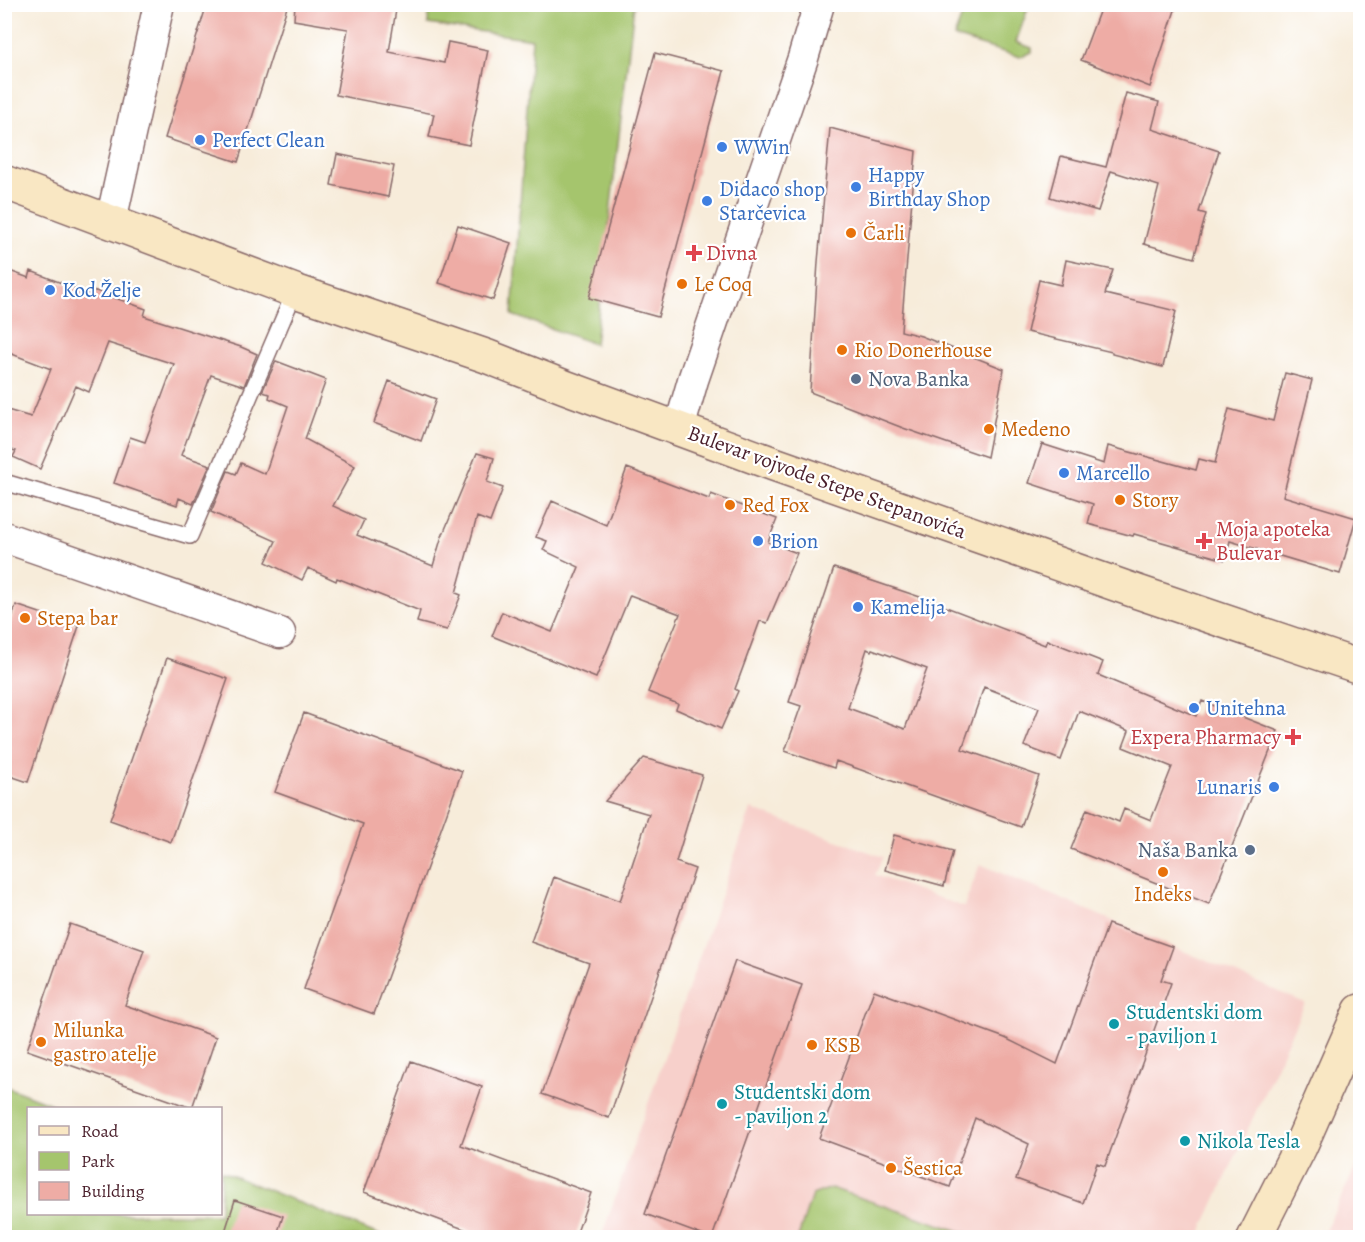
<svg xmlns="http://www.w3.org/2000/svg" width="1365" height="1242" viewBox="0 0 1365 1242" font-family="Alegreya,serif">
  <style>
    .built { fill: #f7d0cb }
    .green { fill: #a5c56d; stroke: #78724c; stroke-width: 1.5 }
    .building { fill: #eeaca5; fill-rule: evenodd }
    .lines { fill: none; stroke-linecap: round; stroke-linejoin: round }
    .lane-casing { stroke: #876768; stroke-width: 18 }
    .street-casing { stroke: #876768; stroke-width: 33 }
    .secondary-casing { stroke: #876768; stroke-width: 36 }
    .lane { stroke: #fff; stroke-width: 15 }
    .street { stroke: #fff; stroke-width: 30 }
    .secondary { stroke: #f9e7c3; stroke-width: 33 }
    .shop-dot { fill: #3f7fe0; stroke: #fff; stroke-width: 2 }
    .food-dot { fill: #e8710a; stroke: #fff; stroke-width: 2 }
    .health-dot { fill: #e0444e; stroke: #fff; stroke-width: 2 }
    .service-dot { fill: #5c6f8a; stroke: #fff; stroke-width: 2 }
    .culture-dot { fill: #0f9aa8; stroke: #fff; stroke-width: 2 }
    .labels { text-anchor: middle; stroke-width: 4.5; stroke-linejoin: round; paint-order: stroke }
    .shop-label { font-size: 21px; fill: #366cbe; stroke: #fff; text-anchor: start }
    .food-label { font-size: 21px; fill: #c56008; stroke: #fff; text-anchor: start }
    .health-label { font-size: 21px; fill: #be3a42; stroke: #fff; text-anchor: start }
    .service-label { font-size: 21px; fill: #4e5e75; stroke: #fff; text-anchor: start }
    .street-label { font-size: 21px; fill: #4a1f2b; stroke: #fff }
    .culture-label { font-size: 21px; fill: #0d838f; stroke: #fff; text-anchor: start }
  </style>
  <rect width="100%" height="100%" fill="#fff"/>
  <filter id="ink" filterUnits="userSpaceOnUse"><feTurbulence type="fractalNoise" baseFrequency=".0167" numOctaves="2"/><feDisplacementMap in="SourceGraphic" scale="12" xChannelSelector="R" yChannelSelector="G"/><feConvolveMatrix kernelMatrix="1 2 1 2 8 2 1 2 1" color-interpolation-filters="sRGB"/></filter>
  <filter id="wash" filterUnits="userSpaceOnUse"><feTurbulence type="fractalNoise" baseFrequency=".008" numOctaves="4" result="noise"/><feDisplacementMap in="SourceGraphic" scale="24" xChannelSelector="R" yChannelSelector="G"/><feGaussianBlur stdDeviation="1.35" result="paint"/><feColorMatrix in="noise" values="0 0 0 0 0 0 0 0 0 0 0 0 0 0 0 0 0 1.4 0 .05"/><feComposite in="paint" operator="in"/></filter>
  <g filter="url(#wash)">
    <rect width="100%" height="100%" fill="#f7ecda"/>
    <path class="built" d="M751 809 883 857 875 875 964 907 980 864 1305 1003 1199 1237H977L831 1188 812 1195 798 1237 601 1238Z
      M1360 1158V1237H1322Z"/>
    <path class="green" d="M429 5H634L595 344 512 315 532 39 428 24Z
      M966 5H1029L1016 42 1032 48V52L1020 57 954 37Z
      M4 1086 61 1108H28V1214H220L221 1171 384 1237H5Z
      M831 1188 977 1237H798L812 1195Z"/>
    <g id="blocks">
      <path class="building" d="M207 4H288L238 162 165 138Z
        M295 4H397L389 52 444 63 448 42 488 50 469 145 429 137 434 114 336 95 348 29 294 20Z
        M1102 4H1177L1150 87 1081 60Z
        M655 53 724 71 658 317 589 298Z
        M1126 93 1159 102 1152 129 1219 151 1199 212 1206 214 1194 258 1144 244 1159 186 1111 171 1098 211 1050 197 1061 156 1106 167Z
        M830 128 916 151 901 331 921 336 1004 369 987 457 903 428 810 392 818 262Z
        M337 154 394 166 388 197 331 185Z
        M458 225 511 243 493 300 439 283Z
        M1066 260 1113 270 1105 294 1176 311 1163 367 1112 354V352L1027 332 1039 280 1061 285Z
        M4 269 29 278 31 271 92 295 93 290 146 309 144 316 241 347 257 354 244 386 211 375 181 455 210 465 193 504 179 498 177 505 114 483 130 437 145 442 174 364 108 343 89 392 76 386 40 469 13 457 16 451 4 448V409L31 417 51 369 4 351Z
        M276 361 326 380 305 439 355 466 333 506 364 520 357 535 433 566 441 539 477 453 494 458 487 482 503 488 490 522 477 517 456 593 461 595 447 630 417 622 420 611 337 578 336 581 308 568 302 580 266 562 276 541 211 512 228 471 236 474 241 463 265 474 288 406 269 398 270 394 262 392Z
        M1285 373 1312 380 1283 496 1356 518 1340 574 1230 541 1225 560 1134 534 1133 536 1088 524 1093 504 1029 483 1042 444 1104 464 1108 446 1196 470 1199 459 1215 463 1229 409 1273 421Z
        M389 381 436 399 421 441 374 423Z
        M627 468 709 499 711 494 777 519 768 542 797 553 767 623 760 621 735 689 738 691 721 729 676 709 678 704 648 692 680 614 630 595 596 678 492 636 502 612 552 632 579 567 543 550 547 541 536 537 552 501 606 525Z
        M834 568 920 597 1045 645 1047 640 1103 662 1098 675 1196 716 1202 701 1278 731 1209 904 1071 849 1087 809 1119 822 1124 809 1151 820 1172 767 1123 747 1129 731 1079 711 1061 760 1024 746 1039 708 984 687 962 749 1039 776 1021 827 836 761 834 768 785 751 801 706 789 702ZM867 649 871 651 872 649 927 669 905 729 848 708Z
        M16 605 79 626 28 782 4 774V641Z
        M167 658 228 679 171 842 110 820Z
        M304 713 462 771 374 1014 304 989 363 824 275 792Z
        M644 758 702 775 676 862 695 869 609 1118 542 1094 589 963 531 942 554 877 620 901 649 814 605 801Z
        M894 835 953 851 944 886 885 870Z
        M70 924 144 950 125 1005 216 1037 192 1108 27 1050Z
        M1108 924 1173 947 1161 980 1171 983 1105 1166 1097 1163 1083 1203 1016 1179 1029 1144 975 1118 950 1187 819 1138 874 990 1005 1038 1057 1064Z
        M735 961 802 985 712 1238H710L645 1214Z
        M411 1061 482 1087 461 1145 591 1193 575 1238H488L364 1192Z
        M235 1200 283 1216 276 1238H223Z"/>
    </g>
  </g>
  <g filter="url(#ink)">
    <use href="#blocks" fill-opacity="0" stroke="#876768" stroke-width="1.5"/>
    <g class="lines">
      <g class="lane-casing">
        <path id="lane" d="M4 482 190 536 295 291"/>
      </g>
      <g class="street-casing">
        <path id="street" d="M111 221 159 4
          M679 429 693 380 803 58 819 4
          M4 537 280 633"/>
      </g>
      <g class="secondary-casing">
        <path id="secondary" d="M4 182 295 291 486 356 565 387 774 464 1135 591 1360 667
          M1254 1238 1300 1147 1360 1011"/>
      </g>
      <use href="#lane" class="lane"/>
      <use href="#street" class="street"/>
      <use href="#secondary" class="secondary"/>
    </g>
  </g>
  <g class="shop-dot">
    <circle cx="200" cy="140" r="6"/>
    <circle cx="722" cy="147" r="6"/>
    <circle cx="856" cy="187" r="6"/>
    <circle cx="707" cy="201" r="6"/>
    <circle cx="50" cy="290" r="6"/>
    <circle cx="1064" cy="473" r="6"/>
    <circle cx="758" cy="541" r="6"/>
    <circle cx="858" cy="607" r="6"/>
    <circle cx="1194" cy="708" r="6"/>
    <circle cx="1274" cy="787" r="6"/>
  </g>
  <g class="food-dot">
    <circle cx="851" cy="233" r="6"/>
    <circle cx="682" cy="284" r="6"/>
    <circle cx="842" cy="350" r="6"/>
    <circle cx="989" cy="429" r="6"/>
    <circle cx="1120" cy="500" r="6"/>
    <circle cx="730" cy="505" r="6"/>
    <circle cx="25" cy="618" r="6"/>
    <circle cx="1163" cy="872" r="6"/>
    <circle cx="41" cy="1042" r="6"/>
    <circle cx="812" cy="1045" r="6"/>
    <circle cx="891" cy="1168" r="6"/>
  </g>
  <g class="health-dot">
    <path d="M691 244h6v6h6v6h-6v6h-6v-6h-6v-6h6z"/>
    <path d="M1201 532h6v6h6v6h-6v6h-6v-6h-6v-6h6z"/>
    <path d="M1290 728h6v6h6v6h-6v6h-6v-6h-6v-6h6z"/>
  </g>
  <g class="service-dot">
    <circle cx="856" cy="379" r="6"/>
    <circle cx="1250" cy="850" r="6"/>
  </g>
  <g class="culture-dot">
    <circle cx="1114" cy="1024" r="6"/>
    <circle cx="722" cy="1104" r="6"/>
    <circle cx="1185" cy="1141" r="6"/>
  </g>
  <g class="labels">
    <g class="shop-label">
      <text x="212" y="147">Perfect Clean</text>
      <text x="734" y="154">WWin</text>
      <text x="868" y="182">Happy<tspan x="868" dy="24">Birthday Shop</tspan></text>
      <text x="719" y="196">Didaco shop<tspan x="719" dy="24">Starčevica</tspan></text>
      <text x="62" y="297">Kod Želje</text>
      <text x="1076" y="480">Marcello</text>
      <text x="770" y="548">Brion</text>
      <text x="870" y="614">Kamelija</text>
      <text x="1206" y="715">Unitehna</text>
      <text x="1262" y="794" text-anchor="end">Lunaris</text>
    </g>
    <g class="food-label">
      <text x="863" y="240">Čarli</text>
      <text x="694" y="291">Le Coq</text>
      <text x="854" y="357">Rio Donerhouse</text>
      <text x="1001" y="436">Medeno</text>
      <text x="1132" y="507">Story</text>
      <text x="742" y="512">Red Fox</text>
      <text x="37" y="625">Stepa bar</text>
      <text x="1163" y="901" text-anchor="middle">Indeks</text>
      <text x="53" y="1037">Milunka<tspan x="53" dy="24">gastro atelje</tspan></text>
      <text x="824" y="1052">KSB</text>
      <text x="903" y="1175">Šestica</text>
    </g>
    <g class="health-label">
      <text x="706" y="260">Divna</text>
      <text x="1216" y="536">Moja apoteka<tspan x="1216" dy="24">Bulevar</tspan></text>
      <text x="1281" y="744" text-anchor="end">Expera Pharmacy</text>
    </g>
    <g class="service-label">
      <text x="868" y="386">Nova Banka</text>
      <text x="1238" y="857" text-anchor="end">Naša Banka</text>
    </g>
    <g class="street-label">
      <text transform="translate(827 482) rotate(20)" y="7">Bulevar vojvode Stepe Stepanovića</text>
    </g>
    <g class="culture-label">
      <text x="1126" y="1019">Studentski dom<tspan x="1126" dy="24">- paviljon 1</tspan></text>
      <text x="734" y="1099">Studentski dom<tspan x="734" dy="24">- paviljon 2</tspan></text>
      <text x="1197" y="1148">Nikola Tesla</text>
    </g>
  </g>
  <rect width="1365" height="1242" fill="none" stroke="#fff" stroke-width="24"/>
  <rect x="27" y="1107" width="195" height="108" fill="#ffffff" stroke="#b7a5aa" stroke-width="1.5"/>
  <rect x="39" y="1126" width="30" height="9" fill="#f9e7c3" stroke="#b7a5aa" stroke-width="1.5"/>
  <text x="81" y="1137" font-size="18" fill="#4a1f2b">Road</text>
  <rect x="39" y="1152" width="30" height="18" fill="#a5c56d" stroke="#b7a5aa" stroke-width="1.5"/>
  <text x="81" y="1167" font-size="18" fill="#4a1f2b">Park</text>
  <rect x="39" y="1182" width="30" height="18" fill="#eeaca5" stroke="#b7a5aa" stroke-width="1.5"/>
  <text x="81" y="1197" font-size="18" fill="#4a1f2b">Building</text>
</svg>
